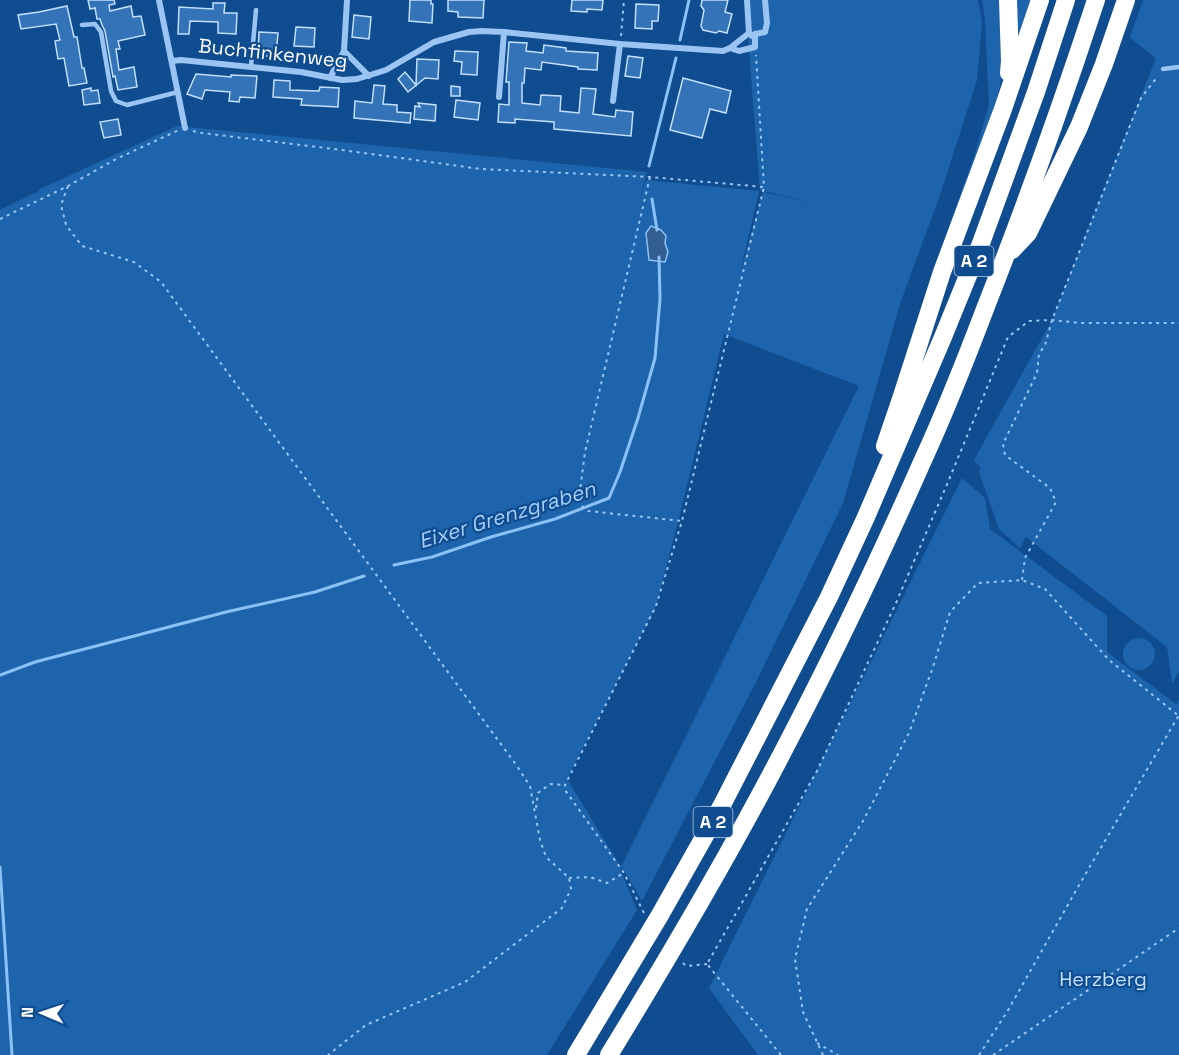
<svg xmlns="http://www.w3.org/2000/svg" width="1179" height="1055" viewBox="0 0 1179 1055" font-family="'Space Grotesk',sans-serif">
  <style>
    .green { fill: #1e64ad; fill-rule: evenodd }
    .water { fill: #325f90; stroke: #8bc1f7; stroke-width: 1.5 }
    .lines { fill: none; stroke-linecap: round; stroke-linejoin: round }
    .stream { stroke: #8bc1f7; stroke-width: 3 }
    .building { fill: #3473b7; stroke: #c1dffe; stroke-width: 1.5 }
    .path { stroke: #9ac5f3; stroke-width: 2; stroke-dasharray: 3 4.5; stroke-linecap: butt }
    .lane { stroke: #9ac5f3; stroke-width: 4.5 }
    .street { stroke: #9ac5f3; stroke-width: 6 }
    .highway { stroke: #fff; stroke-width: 18 }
    .labels { text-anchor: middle; stroke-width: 4.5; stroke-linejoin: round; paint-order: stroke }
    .shield { fill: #104c90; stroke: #b7c9de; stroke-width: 1.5 }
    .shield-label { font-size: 18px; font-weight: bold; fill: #fff }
    .street-label { font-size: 20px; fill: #fff; stroke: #104c90 }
    .park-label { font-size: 20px; fill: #c1dffe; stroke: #104c90 }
    .water-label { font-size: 21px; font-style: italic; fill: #a5cffa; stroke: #104c90 }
  </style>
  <rect width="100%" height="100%" fill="#104c90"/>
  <path class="green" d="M745 0H978L982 23 977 80 941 192 900 304 843 503 756 682 642 901 625 872 622 868 620 869 637 910 547 1055H0V210L39 191 40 189 177 126 647 172 640 199 646 180 759 191 739 277 763 192 813 203 760 190ZM724 334 859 386 621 867 567 779 656 606 679 518Z
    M982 0H1003L1005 57 1000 86 993 113 948 243 944 241 974 156 989 105 985 19Z
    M1011 0H1032L1017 50Z
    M1143 0H1179V672L1172 684 1167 647 1026 537 1020 548 999 529 979 472 981 468 974 460 1052 320 1156 58 1130 38Z
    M962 478 985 498 990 529 1107 616V652L1176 704 1179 700V1055H758L709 988Z
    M1123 654a16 16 0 1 1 32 0a16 16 0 1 1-32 0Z"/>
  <path class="water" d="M651 226 661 230 666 236 665 243 668 252 665 262 649 260 646 233Z"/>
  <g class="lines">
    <path class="stream" d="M680 40 689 0
      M649 166 676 58
      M652 199 657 230
      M394 565 432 557 491 537 555 519 609 498 620 472 638 418 655 358 660 299 659 257
      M0 675 35 662 226 612 315 592 364 576
      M0 867 12 1055"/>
  </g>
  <path class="building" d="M88 0H114L115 4 109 5 110 11 131 6 133 17 141 16 145 35 118 41 120 49H116L119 70 134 67 137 87 118 90 115 76 113 77 105 31 102 25 100 19H97L95 8 90 9Z
    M410 0H431V4H433L432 23 409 21Z
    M448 0H484L483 18 458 17V12L448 11Z
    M572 0H603L602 10 587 9V12L571 11Z
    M702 0H728L725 12 732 14 727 33 719 31 716 33 703 30 701 26 704 10 701 6Z
    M213 3H225L224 13H237L236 34 218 33V22L190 21 189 34H178L179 7 213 9Z
    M636 4 659 5 658 21H652V29L635 28Z
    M67 6 74 37H77L82 68H84L87 83 69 86 64 58 58 59 55 41 60 40 56 24 21 29 18 15 39 12Z
    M354 15 371 17 369 39 352 37Z
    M296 27 315 28 314 47 294 46Z
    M259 32 278 33 276 57 258 55Z
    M509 42 527 43 526 51 543 53 544 45 566 48V51L598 53 597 70 578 69V67L542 62 541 70 525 68 524 83H522V103L540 105 541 95 561 96 560 111 579 113 581 88 596 89 593 114 615 117 616 110 633 112 631 136 554 129V122L515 119V123L498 122 499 104 509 105V82H506Z
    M455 51 478 52 477 75 461 74 462 62 454 61Z
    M628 56 643 58 640 78 625 76Z
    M417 59 439 60 438 79 425 78 408 92 398 79 405 72 416 85Z
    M196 74 231 77V75L257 76 255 98 240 97 239 102 229 101 230 92 205 90 202 99 187 94Z
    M683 78 731 91 726 113 710 109 702 138 670 130Z
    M274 80 290 81V90L319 91 320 87 339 88 338 107 301 105 302 99 273 97Z
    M374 85 385 86 383 104 397 105V112L411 113 410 123 354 118 355 101 372 103Z
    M451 86 460 87V96H451Z
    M91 88V91L98 90 100 103 84 105 82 90Z
    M456 100 480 103 478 120 454 117Z
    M418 103 436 105 435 121 414 119 415 106 420 107Z
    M118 119 121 135 104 138 100 122Z"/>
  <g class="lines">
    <path class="path" d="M621 36 624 0
      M193 131 202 133 342 150 481 169 650 177 764 187 756 55
      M650 177 585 452 579 499 582 506 588 511 682 521
      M68 186 61 205 66 225 82 246 134 262 161 282 517 766 530 786 540 840 546 857 569 878 571 889 562 908 465 982 366 1025 328 1055
      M0 219 68 186 116 159 179 130
      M1022 580 1025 558 1056 502 1050 488 1005 455 1003 444 1037 373 1039 354 1045 345 1052 320 1141 98 1158 76
      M536 808 538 793 550 784 565 785
      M569 878 590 877 607 883 624 873
      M644 913 624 873 565 790V785L656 606 682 521 764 187
      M683 963 686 966 707 964
      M817 1043 838 1055
      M781 1055 707 964 817 771 896 603 948 482 1008 337 1029 321 1052 320 1080 323H1179
      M823 1055 803 1012 795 959 807 909 863 821 909 733 933 667 950 612 978 583 1022 580 1045 589 1109 660 1179 716
      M979 1055 1007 1012 1082 880 1179 715
      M993 1055 1179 928"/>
    <path class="lane" d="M82 25 95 24 101 32 111 91 116 101 127 105 178 92
      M251 66 256 10
      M1163 69 1179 67"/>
    <path class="street" d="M159 0 185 128
      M747 0 749 33 752 36 755 34 765 32 767 23 765 0
      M730 48 749 33
      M344 51 369 76
      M172 61 181 60 301 72 342 80 357 79 386 70 434 42 469 32 482 31 504 32 620 44 723 51 730 48 739 51 755 47V34
      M330 78 344 51 347 0
      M499 97 504 32
      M613 101 620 44"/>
    <path class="highway" d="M1008 0 1010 61 1009 73
      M1012 250 1028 233 1079 127 1104 64 1126 0
      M885 446 902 396 942 272 1003 109 1040 0
      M576 1055 660 915 721 807 829 597 866 517 943 337 980 246 1036 92 1066 0
      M609 1055C672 952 734 847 789 740 837 648 881 555 923 460 946 410 966 359 985 309 1025 207 1062 104 1096 0"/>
  </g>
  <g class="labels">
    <g class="shield">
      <rect x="954.5" y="246" width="39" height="30" rx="4.5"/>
      <rect x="693.5" y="807" width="39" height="30" rx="4.5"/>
    </g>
    <g class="shield-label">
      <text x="974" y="267">A 2</text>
      <text x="713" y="828">A 2</text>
    </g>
    <g class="street-label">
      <text transform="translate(273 53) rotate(6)" y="7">Buchfinkenweg</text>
    </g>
    <g class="park-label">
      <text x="1103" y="986">Herzberg</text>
    </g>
    <g class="water-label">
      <text transform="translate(507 515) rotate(-17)" y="7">Eixer Grenzgraben</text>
    </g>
  </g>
  <g transform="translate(42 1013) rotate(272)" stroke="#104c90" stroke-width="4.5" paint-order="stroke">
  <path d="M0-4.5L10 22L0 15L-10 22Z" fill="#ffffff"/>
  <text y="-9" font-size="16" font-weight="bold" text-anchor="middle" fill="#ffffff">N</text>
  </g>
</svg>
